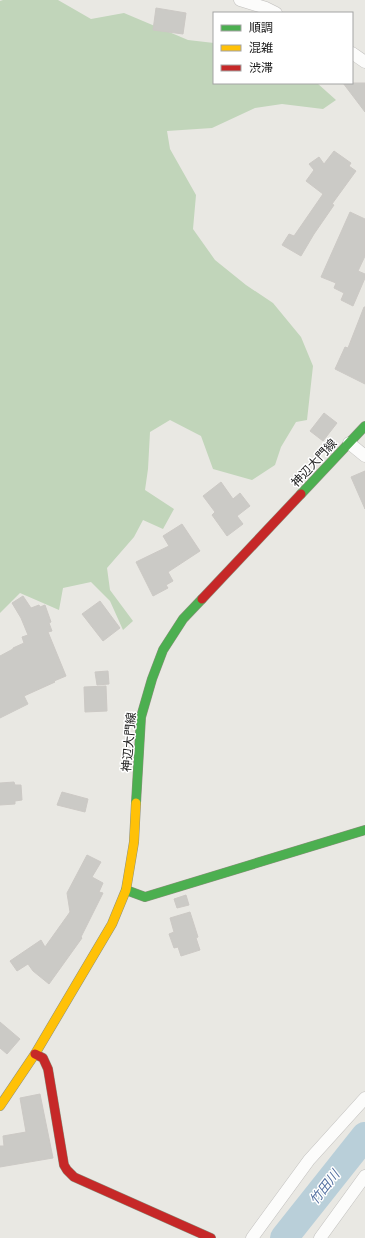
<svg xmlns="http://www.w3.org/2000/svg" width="365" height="1238" viewBox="0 0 365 1238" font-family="'Work Sans','Noto Sans JP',sans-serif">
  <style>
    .forest { fill: #c1d5ba }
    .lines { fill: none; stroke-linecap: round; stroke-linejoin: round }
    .river { stroke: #b9cfd9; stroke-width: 28 }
    .building { fill: #cbcac6; stroke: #ccc9c5 }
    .street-casing { stroke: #c0bfbd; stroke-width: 13 }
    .fast-casing { stroke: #8d907e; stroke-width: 10 }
    .slow-casing { stroke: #8d907e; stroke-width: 10 }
    .jam-casing { stroke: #8d907e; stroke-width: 10 }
    .street { stroke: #fcfcfb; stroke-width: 12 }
    .fast { stroke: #4caf50; stroke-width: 9 }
    .slow { stroke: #ffc107; stroke-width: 9 }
    .jam { stroke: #c62828; stroke-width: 9 }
    .labels { text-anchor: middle; stroke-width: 3; stroke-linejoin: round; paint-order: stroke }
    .street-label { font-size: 12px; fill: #1a1a1a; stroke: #fff }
    .water-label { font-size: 13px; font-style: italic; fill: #526f9f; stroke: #fff }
  </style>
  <rect width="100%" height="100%" fill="#e9e8e3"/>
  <path class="forest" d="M3 0H58L91 19 124 13 188 40 214 43V83H317L336 100 323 109 282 104 255 108 212 128 167 131 170 149 196 195 193 229 215 260 246 285 273 303 301 337 313 366 307 420 296 422 281 447 275 465 252 480 213 469 201 436 170 420 150 432 148 469 145 490 174 509 163 529 143 520 134 537 107 568 110 590 133 621 123 630 110 601 91 582 63 588 59 610 20 593 0 613V1Z"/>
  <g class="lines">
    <path class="river" d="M284 1238 365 1136"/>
  </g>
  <path class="building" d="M156 8 186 13 183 34 153 30Z
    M343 83H365V112Z
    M334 151 351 163 349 166 356 171 332 204 334 205 314 234 301 256 282 245 289 234 294 236 323 194 306 181 314 170 309 164 319 157 324 164Z
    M350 212 365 219V256L358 271 365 274V278L353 306 341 300 344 293 334 288 336 283 321 277Z
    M364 307H365V384L335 369 345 347 348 348Z
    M324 413 337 423 323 441 310 431Z
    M365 471V509L351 477Z
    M221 482 233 499 240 493 250 506 237 516 243 524 227 536 212 515 215 512 203 496Z
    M182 524 200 551 168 572 173 581 166 585 168 588 153 596 136 562 169 546 163 536Z
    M23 596 31 608 39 605 40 607 45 605 51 622 49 623 52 631 48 632 66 676 54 681 55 682 24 696 28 704 0 718V656L13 649V648L24 643 22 637 28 635 21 618 12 603Z
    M100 601 120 628 103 641 82 614Z
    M108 671 109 684 97 685 95 672Z
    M106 686 107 711 85 712 84 687Z
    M14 782 15 785H21L22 800 15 801V804L0 805V783Z
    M62 792 88 799 85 812 57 805Z
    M87 855 101 862 92 877 103 883 99 892 103 893 81 937 82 938 49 984 33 971 28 964 17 971 10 961 41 940 45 947 70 912 67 893Z
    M186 895 189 905 177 908 174 899Z
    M190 912 198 937 196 938 200 950 181 956 178 947 174 948 169 934 174 932 170 918Z
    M0 1022 20 1039 7 1054 0 1048Z
    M40 1094 53 1158 0 1167V1146H4L3 1136 26 1132 20 1098Z"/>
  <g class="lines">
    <g class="street-casing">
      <path id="street" d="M240 0 266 8 276 13
        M352 53 365 62
        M349 443 365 456
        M252 1238 309 1160 365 1098
        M320 1238 365 1176"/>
    </g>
    <g class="fast-casing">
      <path id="fast" d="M301 494 365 426
        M136 803 141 717 152 679 163 650 183 619 202 599
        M126 890 145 897 365 830"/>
    </g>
    <g class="slow-casing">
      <path id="slow" d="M0 1106 35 1054 112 924 126 890 134 842 136 803"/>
    </g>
    <g class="jam-casing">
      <path id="jam" d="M202 599 301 494
        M35 1054 43 1058 48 1069 64 1165 67 1170 74 1177 211 1238"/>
    </g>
    <use href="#street" class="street"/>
    <use href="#fast" class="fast"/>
    <use href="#slow" class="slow"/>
    <use href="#jam" class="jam"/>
  </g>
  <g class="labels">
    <g class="street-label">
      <text transform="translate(314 463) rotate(-47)" y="4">神辺大門線</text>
      <text transform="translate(129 742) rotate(-85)" y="4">神辺大門線</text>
    </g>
    <g class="water-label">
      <text transform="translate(324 1187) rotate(-52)" y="5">竹田川</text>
    </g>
  </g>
  <rect x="213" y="12" width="140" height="72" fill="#ffffff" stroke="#a3a3a3"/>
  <rect x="221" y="25" width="20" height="6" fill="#4caf50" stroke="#a3a3a3"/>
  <text x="249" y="32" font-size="12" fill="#1a1a1a">順調</text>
  <rect x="221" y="45" width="20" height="6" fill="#ffc107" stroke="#a3a3a3"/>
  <text x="249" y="52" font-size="12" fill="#1a1a1a">混雑</text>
  <rect x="221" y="65" width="20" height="6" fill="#c62828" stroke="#a3a3a3"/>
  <text x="249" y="72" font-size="12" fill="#1a1a1a">渋滞</text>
</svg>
